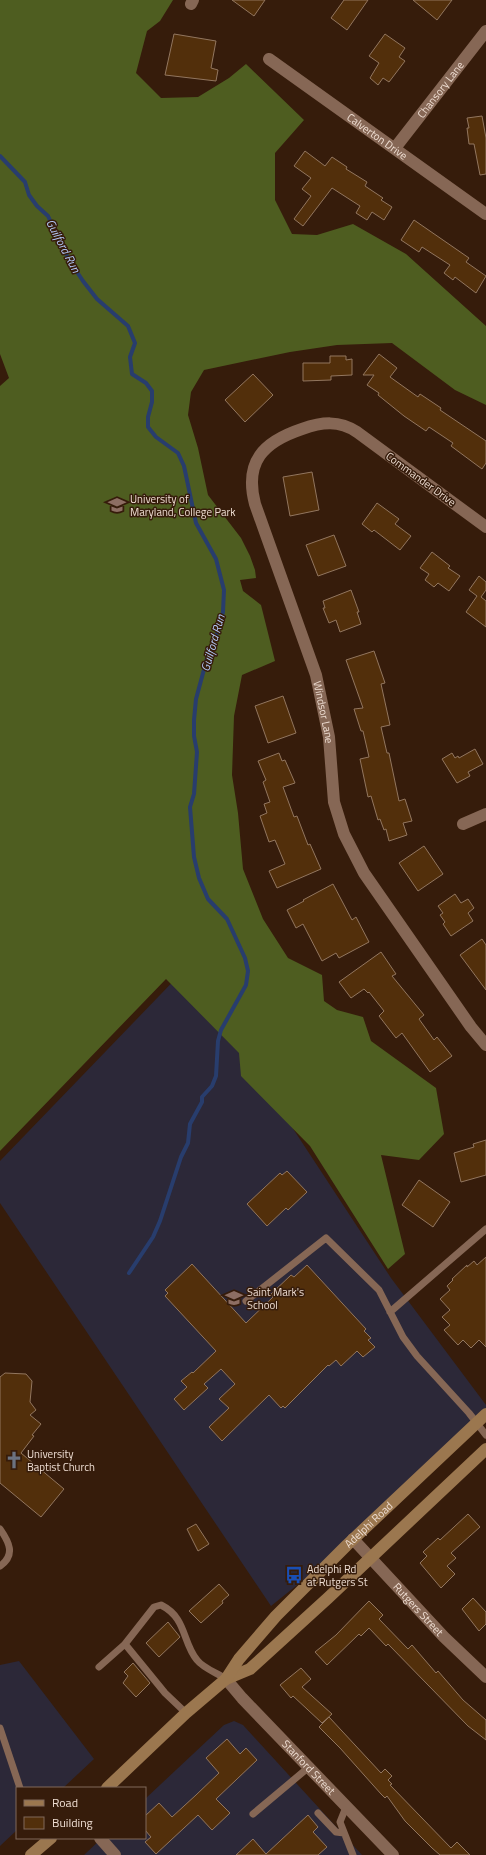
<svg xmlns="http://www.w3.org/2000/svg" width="486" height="1855" viewBox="0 0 486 1855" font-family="'Titillium Web',sans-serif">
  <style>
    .education { fill: #2c2838 }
    .forest { fill: #4e5d20 }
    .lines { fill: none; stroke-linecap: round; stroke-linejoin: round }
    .stream { stroke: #283d6d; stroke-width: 4 }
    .building { fill: #522f0b; stroke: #92765f }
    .lane { stroke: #866755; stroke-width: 7 }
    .street { stroke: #866755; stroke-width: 12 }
    .secondary { stroke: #9b774f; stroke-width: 12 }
    .labels { text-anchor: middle; stroke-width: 3; stroke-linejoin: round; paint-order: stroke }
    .street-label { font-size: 11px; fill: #eeddd2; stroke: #361c0b }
    .poi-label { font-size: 11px; fill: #eeddd2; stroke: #361c0b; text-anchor: start }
    .water-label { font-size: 12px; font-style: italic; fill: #b3c9f8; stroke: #361c0b }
  </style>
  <rect width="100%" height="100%" fill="#361c0b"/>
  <path class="education" d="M187 967 391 1278 486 1405V1414L347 1545 271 1606 0 1203V1161Z
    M19 1661 94 1759 63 1788H17V1830L0 1846V1665Z
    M234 1721 243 1725 362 1855H84L102 1838H145V1799L224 1725Z"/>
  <path class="forest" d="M0 0H173L160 21 147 31 136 73 161 98 198 97 229 78 246 64 304 120 275 153V200L292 234 317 235 353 224 406 254 486 326V405L455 390 392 343 337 345 290 352 204 370 191 392 188 415 198 448 208 495 241 538 250 556 255 570 256 578 240 580 243 591 261 605 275 661 242 675 234 716 232 775 238 813 243 869 263 919 288 958 322 975 324 1001 337 1010 363 1017 371 1041 436 1088 444 1134 419 1160 381 1155 405 1254 388 1269 310 1146 241 1076 239 1053 166 979 0 1151V386L9 378 0 354Z"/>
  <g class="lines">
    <path class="stream" d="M0 156 25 182 29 195 37 206 48 216 69 260 83 281 97 299 128 326 135 343 130 357 132 374 146 383 152 391V402L148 417V427L156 437 178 453 184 466 196 523 216 559 224 590 223 612 219 629 209 651 196 699 194 720V736L197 752 194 794 190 807 194 857 199 878 208 899 227 919 245 958 248 971 246 985 221 1030 218 1041 216 1076 212 1086 202 1097V1102L190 1124 188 1143 181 1157 160 1221 153 1237 129 1273"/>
  </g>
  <path class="building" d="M232 0H265L254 16Z
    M344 0H368L347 30 331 18Z
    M413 0H452L437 20Z
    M174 34 216 41 211 68 218 70 216 81 165 75Z
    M385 34 405 48 399 57 405 61 389 82 383 78 378 85 370 78 379 63 369 56Z
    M482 116 486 138V174L480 175 474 144H469L467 128H469L467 118Z
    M305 151 325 166 332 157 347 167 346 169 367 182 365 186 383 198 381 200 392 207 384 220 372 212 367 220 356 213 360 206 332 188 303 226 294 219 311 196 302 189 311 178 294 166Z
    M414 220 469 258 466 262 486 276 476 293 455 277 453 280 444 273 450 265 422 247 419 252 401 240Z
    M379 354 397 368 390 377 418 397 420 394 441 408 440 410 486 441V463L482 469 451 446 453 443 429 427 426 431 404 416 378 395 379 393 367 385 374 375H363Z
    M330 356H346V360L352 359V375L331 376V380L303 381V363H330Z
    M253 374 273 395 245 422 225 400Z
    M312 472 319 510 290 516 283 477Z
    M377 503 399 519 395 524 411 536 400 550 374 530 372 532 362 524Z
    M334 535 346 566 318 576 306 545Z
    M432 552 450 566 448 568 460 576 449 591 438 583 434 587 425 580 429 574 420 568Z
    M479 576 486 582V590L481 597 486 601V627L466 612 477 596 469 590Z
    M351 590 359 612H357L361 624 340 632 336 620 329 623 323 608H325L323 601Z
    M374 651 385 683 381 684 390 725 381 727 387 753H389L399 801 405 799 412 821 403 823 407 835 389 841 386 829 384 830 380 819 378 820 371 796 368 797 360 759 369 757 363 731H361L354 709 363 708 346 660Z
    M283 696 296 733 268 743 255 706Z
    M475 749 483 764 468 772 470 776 457 783 442 759 452 753 455 758 458 756 459 758Z
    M279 753 282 761 285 760 295 783 283 787 294 817 297 816 308 845 310 844 321 869 277 888 269 871 285 864 275 840 269 842 260 816 267 813 264 804 270 802 263 782 266 780 258 761Z
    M424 846 443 874 418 891 399 863Z
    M333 884 352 920 356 917 369 942 339 958 336 953 322 961 303 924 296 928 287 910 304 901 303 900Z
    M455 894 461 903 468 899 474 908 468 913 473 921 451 936 443 924 445 922 440 915 443 913 438 906Z
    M482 939 486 945V990L460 955Z
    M381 952 396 974 392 976 424 1015 419 1019 434 1040 437 1037 452 1056 430 1072 402 1033 396 1038 379 1016 384 1011 369 992 368 993 364 989 351 998 339 982Z
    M486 1140V1175L461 1182 454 1153 474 1147 473 1144Z
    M287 1171 307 1192 288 1210 286 1208 267 1226 247 1204 280 1173 282 1175Z
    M419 1180 450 1202 433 1227 402 1205Z
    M486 1257V1347L479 1340 471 1348 463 1340 458 1345 444 1330 450 1325 442 1317 450 1310 440 1299 450 1290 447 1286 453 1280 452 1279 467 1265V1267L474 1261 477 1265Z
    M192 1264 246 1323 273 1297 271 1294 291 1275 294 1277 307 1265 366 1329 364 1331 371 1338 368 1340 375 1347 363 1357 357 1351 341 1366 336 1360 329 1366 328 1365 285 1408 283 1406 281 1408 269 1395 222 1441 209 1427 229 1408 219 1399 235 1384 221 1369 204 1384 208 1388 184 1410 174 1399 187 1387 181 1381 192 1372 193 1373 216 1351 165 1296 168 1293 165 1290Z
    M5 1373 26 1374 32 1381 30 1402 36 1410 30 1415 41 1424 32 1435 34 1436 21 1453 64 1489 41 1517 0 1483V1377Z
    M468 1514 480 1527 451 1553 456 1558 447 1566 455 1574 441 1588 420 1563 427 1556 423 1552 438 1538 440 1540Z
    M196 1524 209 1544 198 1551 187 1529Z
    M219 1584 229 1595 222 1601 223 1603 201 1623 189 1611Z
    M473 1598 486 1612V1624L479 1631 462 1609Z
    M369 1601 383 1615 379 1619 408 1649 412 1645 436 1673 438 1671 463 1700 486 1720V1740L468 1726 388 1644 386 1646 369 1628 361 1636 359 1634 327 1665 315 1652 336 1635Z
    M168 1622 180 1637 159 1657 146 1643Z
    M133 1663 150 1683 136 1697 123 1683 128 1676 124 1672Z
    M301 1668 311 1679 302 1687 332 1714 322 1723 293 1696 291 1698 280 1685Z
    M329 1717 381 1773 385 1769 392 1776 388 1780 392 1784 390 1785 451 1848 457 1842 470 1855H440L432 1848 405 1821 387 1796 385 1798 381 1794 340 1748 319 1727Z
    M227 1739 240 1754 246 1748 257 1760 216 1799 230 1813 212 1830 198 1815 156 1854 145 1842 151 1837 145 1830V1816L159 1803 172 1817 196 1795 219 1773 206 1758Z
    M308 1815 318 1827 313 1832 327 1847 318 1855H236L253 1839 266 1854Z"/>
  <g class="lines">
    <path class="lane" d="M246 1301 326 1238 379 1290 403 1337 417 1356 469 1413 486 1435
      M390 1312 486 1229
      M0 1529C9 1542 16 1555 0 1566
      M125 1644 154 1607 161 1605C187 1618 182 1642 197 1660 203 1668 217 1673 226 1679
      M99 1667 125 1644 165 1693 186 1713
      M0 1728 20 1788
      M346 1807 340 1822 353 1855
      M318 1813 336 1832 344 1833
      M253 1814 309 1767"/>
    <g class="street">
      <path d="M191 4 193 0"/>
      <path id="s1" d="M269 59 486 214"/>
      <path id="s2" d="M395 148 486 31"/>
      <path id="s3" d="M486 527 357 432C339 420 322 422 302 429 263 442 244 462 255 504L316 675 329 737 334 802 344 834 364 873 471 1027 486 1045"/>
      <path d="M463 824 486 814"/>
      <path id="s4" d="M353 1539 444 1637 486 1677"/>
      <path id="s5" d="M226 1679 242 1698 393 1855"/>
      <path d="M100 1838 115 1855"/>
    </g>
    <g class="secondary">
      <path d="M226 1679 250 1669 328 1598 486 1449"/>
      <path id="s6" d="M107 1788 186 1713 226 1679 239 1659 276 1616 347 1545 486 1414"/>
      <path d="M31 1855 51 1838"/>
    </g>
  </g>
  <defs>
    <g id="university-bare" transform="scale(1.38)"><path d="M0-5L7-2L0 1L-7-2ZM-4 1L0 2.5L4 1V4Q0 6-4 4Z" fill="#8d6e63" stroke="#361c0b" stroke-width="2.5" paint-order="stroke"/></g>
    <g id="school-bare" transform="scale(1.38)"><path d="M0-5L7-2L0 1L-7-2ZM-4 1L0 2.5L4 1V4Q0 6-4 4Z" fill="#8d6e63" stroke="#361c0b" stroke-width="2.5" paint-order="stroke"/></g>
    <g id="church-bare" transform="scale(1.38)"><path d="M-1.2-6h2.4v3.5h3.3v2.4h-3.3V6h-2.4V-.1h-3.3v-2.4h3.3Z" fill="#6b7280" stroke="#361c0b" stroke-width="2.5" paint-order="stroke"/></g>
    <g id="bus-bare" transform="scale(1.38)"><path d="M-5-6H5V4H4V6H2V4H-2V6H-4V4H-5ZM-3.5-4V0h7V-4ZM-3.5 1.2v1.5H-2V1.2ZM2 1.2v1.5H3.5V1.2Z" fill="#1a4fb4" stroke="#361c0b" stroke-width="2.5" paint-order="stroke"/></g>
  </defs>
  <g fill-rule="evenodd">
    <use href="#university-bare" x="117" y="505"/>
    <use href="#school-bare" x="234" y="1298"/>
    <use href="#church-bare" x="14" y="1460"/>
    <use href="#bus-bare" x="294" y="1575"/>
  </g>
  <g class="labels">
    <g class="street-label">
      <text dy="4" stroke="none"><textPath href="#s2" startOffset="74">Chansory Lane</textPath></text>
      <text dy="4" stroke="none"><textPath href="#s1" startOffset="133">Calverton Drive</textPath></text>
      <text transform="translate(421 479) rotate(36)" y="4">Commander Drive</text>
      <text dy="4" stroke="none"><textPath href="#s3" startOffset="538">Windsor Lane</textPath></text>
      <text dy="4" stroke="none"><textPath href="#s6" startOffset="372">Adelphi Road</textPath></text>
      <text dy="4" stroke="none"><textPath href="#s4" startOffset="96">Rutgers Street</textPath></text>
      <text dy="4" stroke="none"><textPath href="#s5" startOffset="121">Stanford Street</textPath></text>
    </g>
    <g class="poi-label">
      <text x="130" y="503">University of<tspan x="130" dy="13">Maryland, College Park</tspan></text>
      <text x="247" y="1296">Saint Mark's<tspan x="247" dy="13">School</tspan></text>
      <text x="27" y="1458">University<tspan x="27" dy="13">Baptist Church</tspan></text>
      <text x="307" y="1573">Adelphi Rd<tspan x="307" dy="13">at Rutgers St</tspan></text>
    </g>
    <g class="water-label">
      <text transform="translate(63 246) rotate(62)" y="4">Guilford Run</text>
      <text transform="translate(213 643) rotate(-74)" y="4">Guilford Run</text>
    </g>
  </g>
  <rect x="16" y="1787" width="130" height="52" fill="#361c0b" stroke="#80695b"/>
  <rect x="24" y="1800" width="20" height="6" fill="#9b774f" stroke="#80695b"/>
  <text x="52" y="1807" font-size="12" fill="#eeddd2">Road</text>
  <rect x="24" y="1817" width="20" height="12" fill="#522f0b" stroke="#80695b"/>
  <text x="52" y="1827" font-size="12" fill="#eeddd2">Building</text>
</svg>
